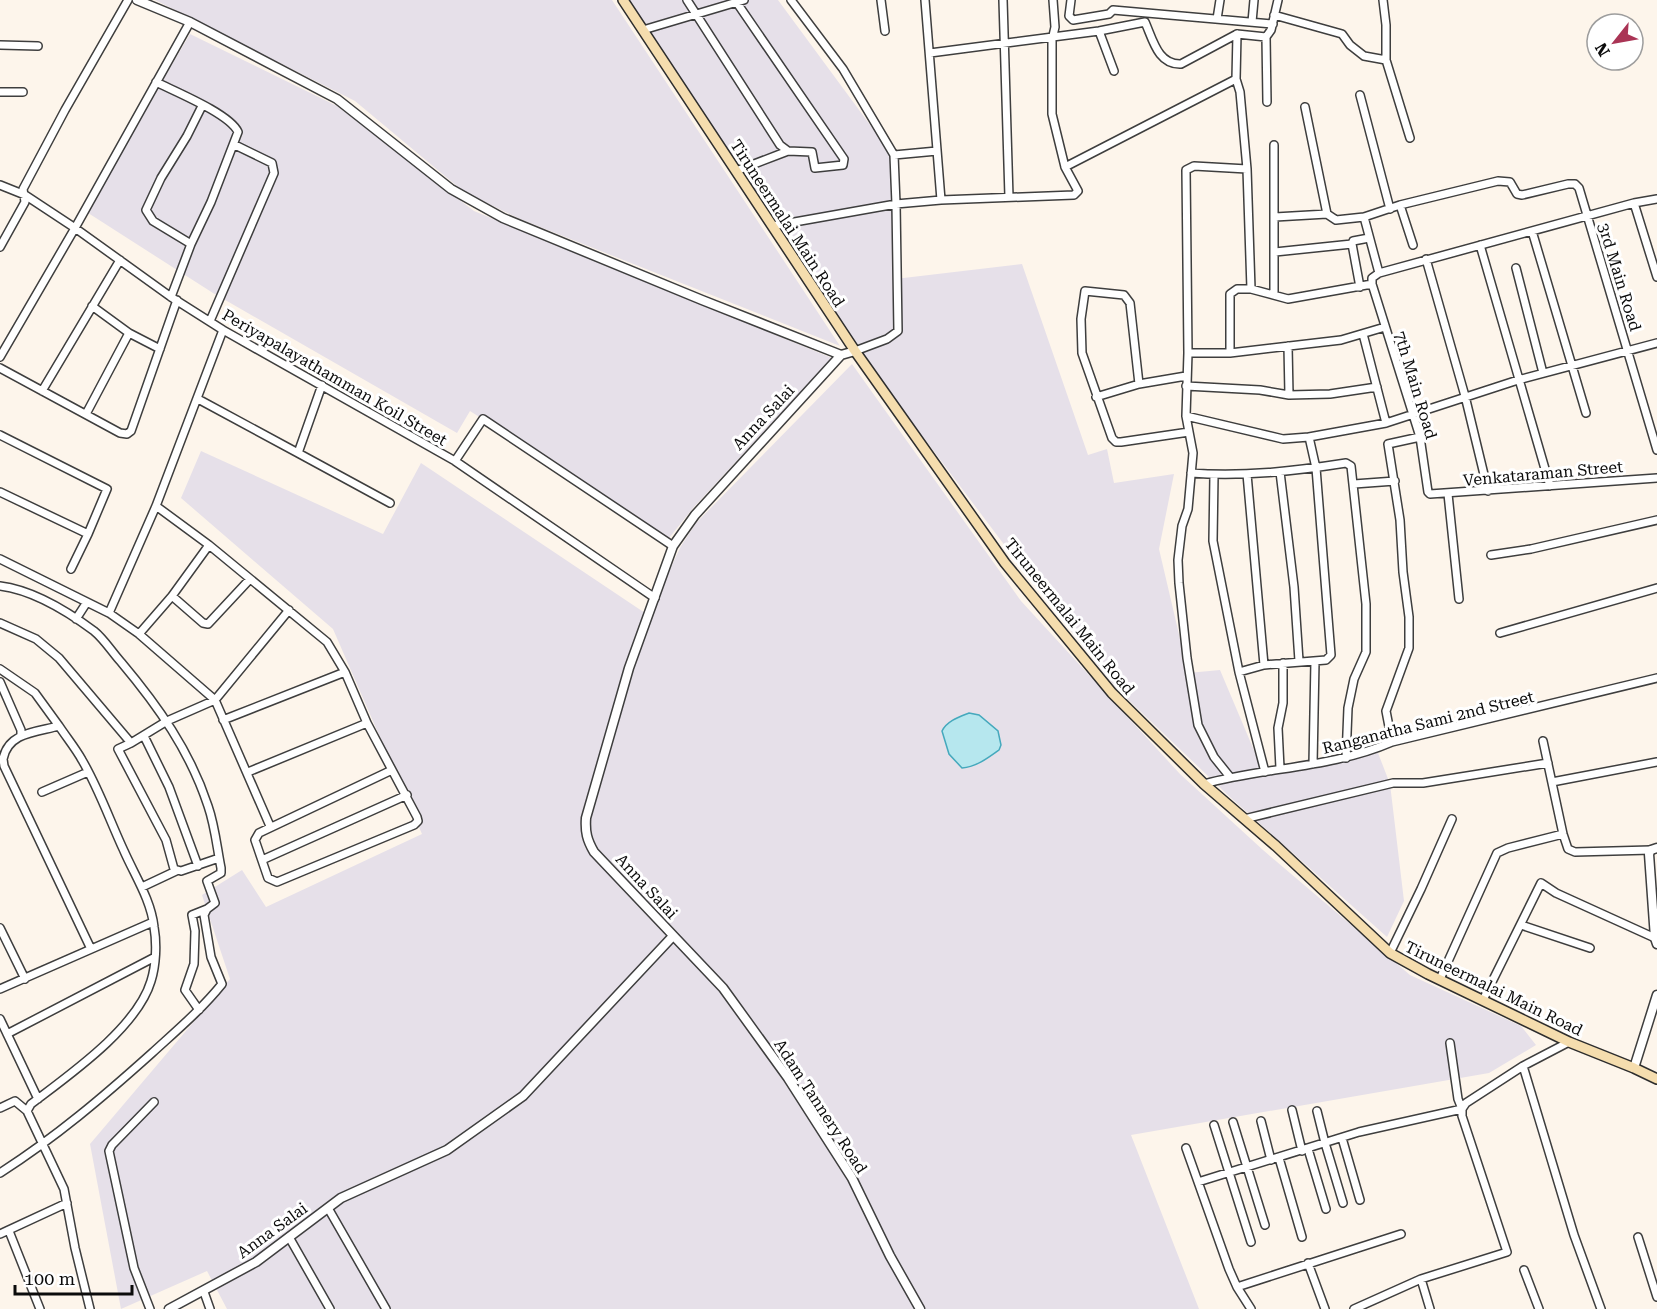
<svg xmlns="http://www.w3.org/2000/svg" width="1657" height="1309" viewBox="0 0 1657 1309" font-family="'Roboto Serif',serif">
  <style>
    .industrial { fill: #e6e0e9 }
    .water { fill: #b6e7ee; stroke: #45a9bd; stroke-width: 1.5 }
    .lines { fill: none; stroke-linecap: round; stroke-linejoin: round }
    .minor-casing { stroke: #3e3e3e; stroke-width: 10 }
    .tertiary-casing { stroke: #3e3e3e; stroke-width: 11 }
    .secondary-casing { stroke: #2d2d2d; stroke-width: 12 }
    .minor { stroke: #fff; stroke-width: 7 }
    .tertiary { stroke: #fff; stroke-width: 8 }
    .secondary { stroke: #f5ddae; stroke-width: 9 }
    .labels { text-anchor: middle; stroke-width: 6; stroke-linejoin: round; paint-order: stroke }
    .street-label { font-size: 16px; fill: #0b0b0b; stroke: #fff }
  </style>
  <rect width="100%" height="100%" fill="#fdf5eb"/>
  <path class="industrial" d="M155 0H612L840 346 520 219 464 192 355 101Z
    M629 0H778L890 152 895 279 1022 264 1088 455 1107 449 1114 483 1174 474 1159 549 1188 673 1220 670 1264 774 1378 753 1390 784 1404 901 1387 937 1231 798 1116 688 1030 579 850 340Z
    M190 34 337 106 474 211 832 358 694 507 669 538 470 411 457 433 213 293 85 211Z
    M852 364 1021 601 1180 774 1263 850 1410 975 1521 1026 1536 1045 1489 1073 1131 1135 1199 1309H227L207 1271 121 1309 90 1144 230 979 202 895 242 870 266 907 422 834 333 629 181 498 201 451 383 534 421 463 648 615 681 546 696 523Z"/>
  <path class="water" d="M969 713 979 715 998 731 1001 745 999 750C988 758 976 767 962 768L949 754 942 731C947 721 959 717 969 713Z"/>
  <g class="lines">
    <g class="minor-casing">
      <path id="minor" d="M687 0 780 145 788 151 812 152 815 168 843 165 844 159 735 0
        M791 0 843 69 894 155 937 151
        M881 0 885 31
        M925 0 941 200
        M1003 0 1009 197
        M1053 0 1055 27 1052 40V114L1065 167 1236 79
        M1071 0 1069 16 1073 20 1109 14 1113 10 1273 24
        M1383 0 1386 25V60
        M1274 15 1342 34 1350 45 1364 56 1386 60 1410 138
        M1217 19 1220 0
        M1252 22 1254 0
        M643 30 744 0
        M1099 31 1114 71
        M1266 37 1267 102
        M0 45 38 46
        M930 53 1099 31 1145 22C1153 40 1158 65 1181 64L1237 34
        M156 82C176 92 230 114 238 132L211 202 191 244 171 297
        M0 92H23
        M1360 95 1390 209
        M1305 107 1327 214
        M1274 145V295
        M736 171 788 151
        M0 185 25 195 75 228 171 297 223 330 455 461 655 598
        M1634 203 1657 277
        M1400 205 1413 245
        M1275 217 1327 214 1336 220 1364 217 1400 205 1498 181 1510 182 1517 194 1522 195 1568 184H1575L1579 188 1657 450
        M1364 217 1379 273
        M772 226 896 204 941 200 1074 195 1078 191 1065 167
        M1532 231 1586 413
        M191 244 153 221 146 210 161 178 187 136 202 106
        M1352 244 1360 287
        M1480 245 1550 486
        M0 247 25 202 23 189 65 110 128 0
        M1275 252 1352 244 1353 241 1369 238
        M1426 259 1465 396 1488 491
        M1516 268 1543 373
        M1372 284 1420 437 1428 492 1430 494 1657 478
        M1251 289 1288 299 1372 284V278L1379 273 1634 203 1657 199
        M92 306 129 333
        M210 321 274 173 272 163 235 145
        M1363 334 1386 423
        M1288 346 1289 395
        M855 351 887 339 898 331 896 204 894 155
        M1188 353 1186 170 1194 166 1247 169
        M1230 353 1341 340 1385 327
        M0 357 75 228 190 22
        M0 368 120 433 127 434 131 431 177 300
        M1139 384 1130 303 1124 295 1085 291 1081 319 1082 353 1112 438 1116 442H1121L1189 432
        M1186 386 1260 390 1289 395 1330 394 1377 387
        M42 391 120 260
        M1096 397 1139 384 1186 376
        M198 399 298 453 322 385
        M86 414 129 333 160 349
        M1186 416 1283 439 1309 437 1386 423 1518 380 1657 343
        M0 435 107 489 88 534 0 492
        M298 453 390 503
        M455 461 483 419 673 546
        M1280 472 1294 587 1299 661
        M1191 473C1243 477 1295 471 1346 463L1351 466 1366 604V652L1354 679 1348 708 1346 758
        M1247 474 1264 665
        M1214 475 1213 541 1239 672 1265 772
        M1354 484 1395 481
        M1448 494 1459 599
        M156 506 209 545 327 642 345 672 367 723 417 817 418 821 414 825 277 882 268 878 255 840 259 833 392 770
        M1491 555 1531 549 1657 520
        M0 559 109 613 139 634 215 700 270 826
        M71 569 88 534
        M0 586C33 590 67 611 94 631 104 639 112 652 121 662 158 706 190 751 208 806 215 826 217 848 221 868V873L207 881 215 903 207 909 204 915 211 957 222 984C201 1010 176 1031 152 1053 103 1097 56 1137 0 1173
        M172 596 203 623 208 624 250 579
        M109 613 156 506 223 330
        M76 619 87 602
        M0 623 36 639 59 658 131 743 167 721 215 700 289 610
        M1500 633 1657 588
        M139 634 172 596 209 545
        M0 669 35 693 59 726
        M1239 672 1264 665 1326 660 1331 655 1316 468 1309 437
        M0 682 21 730V736
        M223 720 345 672
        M144 736 169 787 198 866
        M1543 741 1563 834 1568 849 1575 852 1651 850
        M1392 742 1386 711 1409 648V617L1403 572 1400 520 1388 444 1420 437
        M131 743 118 749 166 840 174 869 181 871 219 858
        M3 759 4 766 91 949
        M0 760 3 759C8 732 37 732 59 726 67 738 76 749 82 760 99 789 110 821 124 851 135 876 151 900 154 927 157 944 156 965 151 981 137 1028 69 1075 31 1104L27 1111 64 1189 75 1248 90 1309
        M1313 764 1315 661
        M1280 768 1278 728 1283 703V663
        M248 772 367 723
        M1230 777 1214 757 1198 725 1187 658 1179 583 1178 560 1182 526 1188 509 1193 453 1186 416 1188 353H1230V294L1237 289H1251L1247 169 1240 92 1236 79 1237 34 1266 37 1271 30 1278 0
        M1552 782 1657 762
        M1204 784C1266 767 1332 768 1392 742L1657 678
        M42 792 88 772
        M1244 819 1393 783H1423L1548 763
        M262 860 407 795
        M142 887 176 871
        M1521 925 1590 948
        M0 928 25 979
        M1390 953 1421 889 1452 819
        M1440 979 1497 853 1508 848 1563 834
        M0 989 153 922
        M1483 1000 1541 883 1556 893 1655 938
        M199 1010 185 990 194 964 195 931 192 915 207 909
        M0 1019 38 1099
        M7 1034 155 957
        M1523 1066 1574 1235 1601 1309
        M0 1108 15 1101 27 1111
        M1292 1110 1302 1151
        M1317 1111 1325 1143 1343 1203
        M1261 1121 1271 1160
        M1233 1122 1265 1225
        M1214 1125 1251 1242
        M1342 1138 1360 1200
        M1186 1148 1229 1269 1237 1287 1251 1309
        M1308 1149 1326 1209
        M1279 1158 1302 1237
        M1198 1182 1359 1132 1462 1109 1458 1099 1450 1043
        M328 1208 386 1309
        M9 1231 40 1309
        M0 1234 67 1203
        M289 1237 330 1309
        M1638 1237 1657 1297
        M1308 1263 1325 1309
        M1524 1270 1539 1309
        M1421 1279 1430 1309
        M1237 1287 1401 1234
        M204 1292 210 1309
        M150 1309 134 1268 109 1151 112 1145 154 1102
        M1354 1309 1421 1279 1507 1252 1462 1116V1109L1466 1103 1523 1066 1569 1042"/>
    </g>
    <g class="tertiary-casing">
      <path id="tertiary" d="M137 0 190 22 337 99 451 189 503 218 702 300 841 355
        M855 351 841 355 695 515 673 546 629 668 586 818C585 832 587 840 594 852L723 988 788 1078 852 1178 890 1256 920 1309
        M1657 848 1651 850 1649 854 1655 938 1657 944
        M1634 1068 1657 995
        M169 1309 256 1262 341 1198 447 1150 523 1096 673 936"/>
    </g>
    <g class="secondary-casing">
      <path id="secondary" d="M623 0 855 351 1005 563 1112 693 1204 784 1276 846 1390 953 1428 974 1569 1042 1634 1068 1657 1079"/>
    </g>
    <use href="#minor" class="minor"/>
    <use href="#tertiary" class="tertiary"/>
    <use href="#secondary" class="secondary"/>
  </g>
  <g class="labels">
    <g class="street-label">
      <text transform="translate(788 223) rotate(57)" y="6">Tiruneermalai Main Road</text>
      <text transform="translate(1620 277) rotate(73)" y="6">3rd Main Road</text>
      <text transform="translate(335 377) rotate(30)" y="6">Periyapalayathamman Koil Street</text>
      <text transform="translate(1416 385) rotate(73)" y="6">7th Main Road</text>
      <text transform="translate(763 417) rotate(-47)" y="6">Anna Salai</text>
      <text transform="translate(1543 473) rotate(-5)" y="6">Venkataraman Street</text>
      <text transform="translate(1070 616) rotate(51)" y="6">Tiruneermalai Main Road</text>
      <text transform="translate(1428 722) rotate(-14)" y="6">Ranganatha Sami 2nd Street</text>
      <text transform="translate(647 886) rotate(47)" y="6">Anna Salai</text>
      <text transform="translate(1494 988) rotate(26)" y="6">Tiruneermalai Main Road</text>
      <text transform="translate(821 1106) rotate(57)" y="6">Adam Tannery Road</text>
      <text transform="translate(272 1230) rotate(-36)" y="6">Anna Salai</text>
    </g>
  </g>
  <g transform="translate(1615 42) rotate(239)"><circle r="28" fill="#ffffff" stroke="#9d9d9d" stroke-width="1.5"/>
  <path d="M0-4.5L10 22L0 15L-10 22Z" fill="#aa3455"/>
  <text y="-9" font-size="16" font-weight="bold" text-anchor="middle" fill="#0b0b0b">N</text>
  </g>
  <path d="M15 1285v9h117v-9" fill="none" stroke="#0b0b0b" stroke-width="3"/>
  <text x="24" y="1285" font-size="18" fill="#0b0b0b" stroke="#ffffff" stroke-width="4.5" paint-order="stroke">100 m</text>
</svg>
